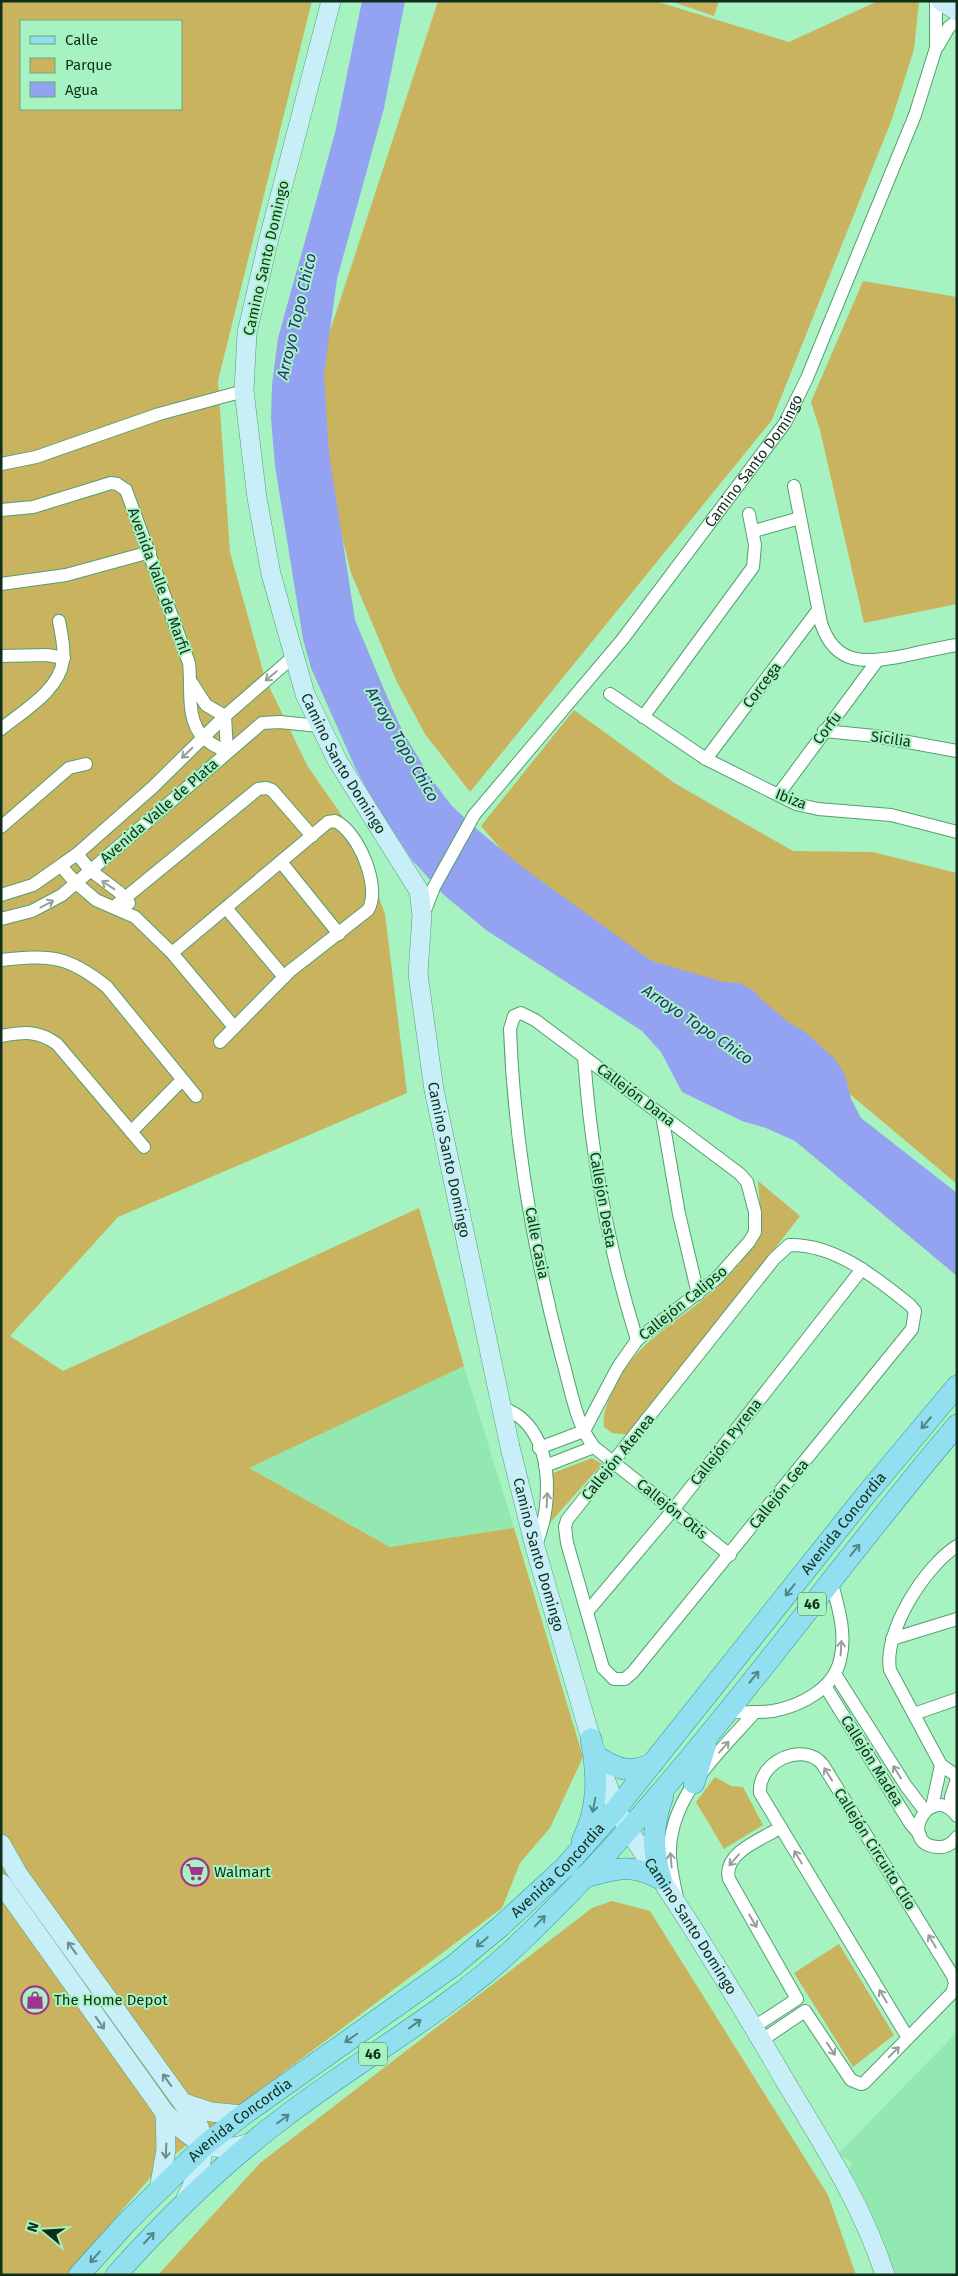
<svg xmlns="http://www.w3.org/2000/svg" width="958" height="2276" viewBox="0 0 958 2276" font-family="'Fira Sans',sans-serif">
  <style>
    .built { fill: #93e8b2 }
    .green { fill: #c9b35e; fill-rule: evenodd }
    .water { fill: #93a2f1 }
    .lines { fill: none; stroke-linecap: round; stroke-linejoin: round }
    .street-casing { stroke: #549f71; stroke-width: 14 }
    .secondary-casing { stroke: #549f71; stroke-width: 20 }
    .primary-casing { stroke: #33939f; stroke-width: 22 }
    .street { stroke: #fff; stroke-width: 12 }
    .secondary { stroke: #c8eff7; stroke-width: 19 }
    .primary { stroke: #91dfef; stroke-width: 21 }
    .oneway { stroke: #93a199 }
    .oneway2 { stroke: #508786 }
    .oneway3 { stroke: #6c8f8a }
    .labels { text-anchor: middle; stroke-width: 4; stroke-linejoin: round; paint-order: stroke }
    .shield { fill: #a6f3c1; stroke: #3c6a4e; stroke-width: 1 }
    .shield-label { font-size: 14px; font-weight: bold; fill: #0f2f1c }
    .street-label { font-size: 15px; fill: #0f2f1c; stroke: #a6f3c1 }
    .poi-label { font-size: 15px; fill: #0f2f1c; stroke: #a6f3c1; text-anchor: start }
    .water-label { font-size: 16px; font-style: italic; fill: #292a84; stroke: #a6f3c1 }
  </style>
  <rect width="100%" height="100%" fill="#a6f3c1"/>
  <path class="built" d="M464 1366 514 1528 390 1547 249 1468Z
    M957 2032V2275H896L847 2174 852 2162 837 2155Z"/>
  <path class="green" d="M1 1H312L218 381 230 552 265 678 308 767 357 837 385 914 407 1093 118 1217 10 1336 63 1371 419 1208 464 1366 249 1468 390 1547 514 1528 583 1757 550 1828 520 1863 502 1908 163 2163 66 2275H1ZM21 21H181V109H21Z
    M438 1H655L789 42 878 1 919 2 914 49 892 119 772 420 470 792 425 734 397 682 351 573 322 457 316 374Z
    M670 1H719L714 16Z
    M863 281 957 297V604L864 623 820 430 811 402Z
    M574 710 676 784 793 851 873 852 957 873V1184L796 1049 758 1051 537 891 481 826Z
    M758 1181 800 1216 630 1435 612 1433 604 1427C602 1414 607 1404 613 1391 635 1340 676 1325 715 1289 733 1273 748 1254 762 1234Z
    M592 1458 602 1464 549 1524 553 1473Z
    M715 1777 731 1786 743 1787 763 1825 724 1849 696 1802Z
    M612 1901 650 1911 828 2195 856 2275H158L260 2163 592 1908Z
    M839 1944 894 2035 853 2067 794 1973Z"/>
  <path class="water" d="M362 1H405L384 108 337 279 324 374 329 453 355 620 388 699 403 732 430 777 451 805 479 831 526 870 652 961 723 982 740 983 754 991 762 1000 788 1022 805 1032 835 1059 845 1075 851 1099 861 1118 957 1193V1276L795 1141 766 1128 742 1121 682 1092 661 1052 642 1031 486 930 444 895 412 860 372 799 355 767 311 668 303 639 275 466 271 418 272 385 278 338 335 133Z"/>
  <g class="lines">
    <g class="street-casing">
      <g id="street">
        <path d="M938 46 949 27 957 21"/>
        <path d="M1 464 36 457 159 414 244 391"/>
        <path d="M794 486 821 623C835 666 865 663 903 656 921 652 939 648 957 645"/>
        <path d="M1 510 33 507 111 483 117 484 126 490 189 663C192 686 185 720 204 738 210 744 219 748 227 752"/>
        <path d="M754 531 800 518"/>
        <path d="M1 584 66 575 150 552"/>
        <path d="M1 656 47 655 64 658"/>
        <path d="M192 683 206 705 225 716 227 752"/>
        <path d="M610 694 706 759 796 804 818 809 891 815 957 832"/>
        <path d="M643 717 753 567 755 545 749 514"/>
        <path d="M1 729C23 711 60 690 63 660 65 647 61 633 59 621"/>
        <path d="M824 731 875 736 957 751"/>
        <path d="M706 759 818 610"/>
        <path d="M778 795 877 661"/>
        <path d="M1 827 69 768 86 764"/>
        <path d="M77 854 90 870 119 892 129 903"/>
        <path d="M281 862 339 934"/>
        <path d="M61 866 75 882 96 900 135 917 172 953 234 1027"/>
        <path d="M1 895 33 885 77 854 153 787 225 716 293 657"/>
        <path d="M114 907 258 789 266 788 272 790 312 836"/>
        <path d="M226 908 284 977"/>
        <path id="s1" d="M424 913 434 887 474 815 622 640 785 423 807 378 915 115 936 48V1"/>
        <path d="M1 919 32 911 62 895 262 723 280 722 319 726"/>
        <path d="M172 953 328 822 335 821C358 831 382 888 368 910L290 971 220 1042"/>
        <path d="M1 960C50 955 68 955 107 987L196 1096"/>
        <path d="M1 1036C23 1032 38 1030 57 1044L144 1147"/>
        <path d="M584 1057C591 1154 608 1248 637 1340"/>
        <path d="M662 1115 679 1214 698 1294"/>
        <path d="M131 1132 182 1080"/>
        <path d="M789 1245C836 1244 876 1278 910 1305L915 1311 912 1329 633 1672 625 1679H614L603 1668 567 1543 565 1527 567 1520 774 1259Z"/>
        <path d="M501 1406C507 1410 515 1413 521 1418 555 1447 551 1510 535 1547"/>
        <path d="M539 1448 584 1431 618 1367 637 1340 717 1278 749 1242 755 1232V1212L747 1182 740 1174 535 1020 521 1013 514 1016 510 1029C514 1141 534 1254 563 1362 571 1390 576 1424 594 1447L730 1555"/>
        <path d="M545 1466 594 1447"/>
        <path d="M957 1546C925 1566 883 1632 890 1670L941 1765 957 1776"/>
        <path d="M587 1612 673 1510 862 1269"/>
        <path d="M892 1639 957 1619"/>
        <path d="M835 1674 906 1786 925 1811"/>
        <path d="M825 1686 910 1823 920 1835"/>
        <path d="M726 1712C742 1712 758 1713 773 1711 800 1706 834 1689 840 1660 847 1634 838 1606 831 1580"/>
        <path d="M914 1714 957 1699"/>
        <path d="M932 1807 941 1765"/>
        <path d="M952 1809 951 1797 957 1779"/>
        <path d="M957 1816C931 1780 896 1843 937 1847 946 1848 952 1844 957 1837"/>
        <path d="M677 1898C674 1882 669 1865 670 1849 672 1793 721 1751 755 1712"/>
        <path d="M754 2027 797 1999 729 1879C722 1853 762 1839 780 1828"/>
        <path d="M762 2040 805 2011 851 2080 861 2084 864 2083 952 1993 955 1984 953 1976 823 1765C804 1740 757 1762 760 1793L908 2038"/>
      </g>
    </g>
    <g class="secondary-casing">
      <g id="secondary">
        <path id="s2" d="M331 1 268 242 247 333 244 391 257 498 271 574 305 694 337 760 419 891 422 915 418 974 434 1090 510 1447 535 1547 591 1739 616 1809 629 1831C685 1914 738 1999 788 2086 825 2147 863 2207 885 2275"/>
        <path d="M941 1 957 11"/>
        <path d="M1 1844 18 1874 198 2124C209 2151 199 2174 186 2198"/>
        <path d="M1 1883 165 2113C195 2142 209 2157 253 2142"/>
        <path d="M184 2103 211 2112 243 2115"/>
        <path d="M159 2190 166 2149 165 2113"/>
      </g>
    </g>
    <g class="primary-casing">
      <g id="primary">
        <path d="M598 1757C618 1770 631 1774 653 1763"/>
        <path d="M694 1783 706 1743"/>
        <path d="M582 1841C599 1807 598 1776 591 1739"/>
        <path d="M582 1878C614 1869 630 1862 661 1879"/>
        <path d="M661 1879C652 1849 652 1826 663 1796"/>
        <path id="s3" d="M79 2275 127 2222 204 2146 243 2115 453 1966 501 1926 565 1867 616 1809 865 1496 957 1386"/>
        <path d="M116 2275C167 2218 222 2164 283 2118 357 2061 444 2013 512 1950 680 1792 809 1600 957 1425"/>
      </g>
    </g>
    <use href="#street" class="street"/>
    <use href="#secondary" class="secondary"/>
    <use href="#primary" class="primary"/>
  </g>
  <defs><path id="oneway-shaft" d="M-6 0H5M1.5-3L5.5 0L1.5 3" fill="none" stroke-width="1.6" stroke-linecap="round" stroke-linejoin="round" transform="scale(1.25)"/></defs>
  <g class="oneway">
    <use href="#oneway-shaft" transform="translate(271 676) rotate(140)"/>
    <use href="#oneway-shaft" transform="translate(187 753) rotate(136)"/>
    <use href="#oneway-shaft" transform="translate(108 885) rotate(-147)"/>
    <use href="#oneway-shaft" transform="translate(47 904) rotate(-28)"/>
    <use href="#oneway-shaft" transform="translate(547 1500) rotate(-87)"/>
    <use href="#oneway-shaft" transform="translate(841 1648) rotate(-87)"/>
    <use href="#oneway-shaft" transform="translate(724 1747) rotate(-49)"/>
    <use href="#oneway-shaft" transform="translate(897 1772) rotate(-122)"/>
    <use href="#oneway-shaft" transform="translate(828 1774) rotate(-122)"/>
    <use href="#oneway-shaft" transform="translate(798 1857) rotate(-121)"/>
    <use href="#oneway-shaft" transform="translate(671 1860) rotate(-95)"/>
    <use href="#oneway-shaft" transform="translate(734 1860) rotate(131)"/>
    <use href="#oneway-shaft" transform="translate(753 1921) rotate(60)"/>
    <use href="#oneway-shaft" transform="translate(932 1941) rotate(-121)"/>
    <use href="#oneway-shaft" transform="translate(883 1996) rotate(-121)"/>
    <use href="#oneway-shaft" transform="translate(831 2049) rotate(56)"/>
    <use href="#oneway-shaft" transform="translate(894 2052) rotate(-45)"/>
  </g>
  <g class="oneway2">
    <use href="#oneway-shaft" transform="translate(926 1423) rotate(130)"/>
    <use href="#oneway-shaft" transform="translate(855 1550) rotate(-51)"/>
    <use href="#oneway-shaft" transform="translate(790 1590) rotate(128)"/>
    <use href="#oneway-shaft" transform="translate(754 1677) rotate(-51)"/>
    <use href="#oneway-shaft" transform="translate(594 1805) rotate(101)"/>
    <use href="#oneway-shaft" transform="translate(540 1921) rotate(-46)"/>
    <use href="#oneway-shaft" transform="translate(482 1942) rotate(140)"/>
    <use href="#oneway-shaft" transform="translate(415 2024) rotate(-36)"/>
    <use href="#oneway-shaft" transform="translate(351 2038) rotate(145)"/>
    <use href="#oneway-shaft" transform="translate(283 2119) rotate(-37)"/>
    <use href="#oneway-shaft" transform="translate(149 2238) rotate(-47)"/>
    <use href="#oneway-shaft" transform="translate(95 2257) rotate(131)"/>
  </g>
  <g class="oneway3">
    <use href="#oneway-shaft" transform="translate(72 1948) rotate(-126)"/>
    <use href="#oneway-shaft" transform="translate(100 2023) rotate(55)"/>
    <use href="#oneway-shaft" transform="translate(167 2080) rotate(-126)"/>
    <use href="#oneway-shaft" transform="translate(166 2151) rotate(93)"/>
  </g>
  <defs>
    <g id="supermarket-ring" transform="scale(1.4375)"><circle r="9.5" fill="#a6f3c1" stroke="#a33390" stroke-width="1.5"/><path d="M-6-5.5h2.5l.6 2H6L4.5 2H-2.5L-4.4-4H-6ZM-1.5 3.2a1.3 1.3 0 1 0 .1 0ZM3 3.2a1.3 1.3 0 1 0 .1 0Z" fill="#a33390"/></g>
    <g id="shop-ring" transform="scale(1.4375)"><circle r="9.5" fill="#a6f3c1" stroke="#a33390" stroke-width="1.5"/><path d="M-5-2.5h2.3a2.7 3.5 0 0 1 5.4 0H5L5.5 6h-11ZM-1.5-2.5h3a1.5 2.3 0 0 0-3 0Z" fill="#a33390"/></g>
  </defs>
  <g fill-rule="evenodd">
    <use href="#supermarket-ring" x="195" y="1872"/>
    <use href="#shop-ring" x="35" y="2000"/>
  </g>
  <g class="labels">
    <g class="shield">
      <rect x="798" y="1592.5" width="28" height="23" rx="4"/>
      <rect x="359" y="2042.5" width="28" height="23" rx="4"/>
    </g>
    <g class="shield-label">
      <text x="812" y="1609">46</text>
      <text x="373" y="2059">46</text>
    </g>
    <g class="street-label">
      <text transform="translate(266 258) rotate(-77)" y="5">Camino Santo Domingo</text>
      <text dy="5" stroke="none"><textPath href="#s1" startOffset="562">Camino Santo Domingo</textPath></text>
      <text transform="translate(159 581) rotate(70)" y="5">Avenida Valle de Marfil</text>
      <text transform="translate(762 685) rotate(-53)" y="5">Corcega</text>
      <text transform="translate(827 728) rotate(-53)" y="5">Corfu</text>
      <text transform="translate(891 739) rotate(8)" y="5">Sicilia</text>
      <text dy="5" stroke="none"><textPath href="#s2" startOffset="790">Camino Santo Domingo</textPath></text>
      <text transform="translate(791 799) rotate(21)" y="5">Ibiza</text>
      <text transform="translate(159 811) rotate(-41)" y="5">Avenida Valle de Plata</text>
      <text transform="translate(636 1095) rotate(37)" y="5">Callejón Dana</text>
      <text dy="5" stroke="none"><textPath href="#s2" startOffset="1210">Camino Santo Domingo</textPath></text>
      <text transform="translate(603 1200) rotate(80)" y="5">Callejón Desta</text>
      <text transform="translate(537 1243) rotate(79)" y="5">Calle Casia</text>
      <text transform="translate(683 1303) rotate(-39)" y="5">Callejón Calipso</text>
      <text transform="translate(726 1442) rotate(-52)" y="5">Callejón Pyrena</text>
      <text transform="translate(618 1457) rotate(-51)" y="5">Callejón Atenea</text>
      <text transform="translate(779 1494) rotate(-51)" y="5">Callejón Gea</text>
      <text transform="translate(672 1509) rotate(39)" y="5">Callejón Otis</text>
      <text dy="5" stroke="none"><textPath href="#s3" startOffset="1079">Avenida Concordia</textPath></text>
      <text dy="5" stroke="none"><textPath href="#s2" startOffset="1615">Camino Santo Domingo</textPath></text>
      <text transform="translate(872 1761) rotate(58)" y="5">Callejón Madea</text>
      <text transform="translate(875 1849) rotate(58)" y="5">Callejón Circuito Clío</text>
      <text dy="5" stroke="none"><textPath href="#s3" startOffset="629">Avenida Concordia</textPath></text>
      <text dy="5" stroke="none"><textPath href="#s2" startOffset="2020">Camino Santo Domingo</textPath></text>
      <text dy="5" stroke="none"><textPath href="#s3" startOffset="224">Avenida Concordia</textPath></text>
    </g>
    <g class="poi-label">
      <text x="214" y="1877">Walmart</text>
      <text x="54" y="2005">The Home Depot</text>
    </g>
    <g class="water-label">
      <text transform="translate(296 316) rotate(-77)" y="6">Arroyo Topo Chico</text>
      <text transform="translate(403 744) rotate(60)" y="6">Arroyo Topo Chico</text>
      <text transform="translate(698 1024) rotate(34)" y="6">Arroyo Topo Chico</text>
    </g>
  </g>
  <rect width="958" height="2276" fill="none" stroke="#0f2f1c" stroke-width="5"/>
  <rect x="20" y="20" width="162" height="90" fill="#a6f3c1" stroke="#6aa57f"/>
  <rect x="30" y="36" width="25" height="8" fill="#91dfef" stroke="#6aa57f"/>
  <text x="65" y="45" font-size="15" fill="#0f2f1c">Calle</text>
  <rect x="30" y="58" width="25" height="15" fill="#c9b35e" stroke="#6aa57f"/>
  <text x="65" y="70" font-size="15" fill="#0f2f1c">Parque</text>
  <rect x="30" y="82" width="25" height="15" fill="#93a2f1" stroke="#6aa57f"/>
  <text x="65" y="95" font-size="15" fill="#0f2f1c">Agua</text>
  <g transform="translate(45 2231) rotate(288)" stroke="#a6f3c1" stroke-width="4" paint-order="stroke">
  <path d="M0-4L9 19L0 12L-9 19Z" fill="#0f2f1c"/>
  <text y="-8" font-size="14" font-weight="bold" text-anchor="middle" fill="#0f2f1c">N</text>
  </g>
</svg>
